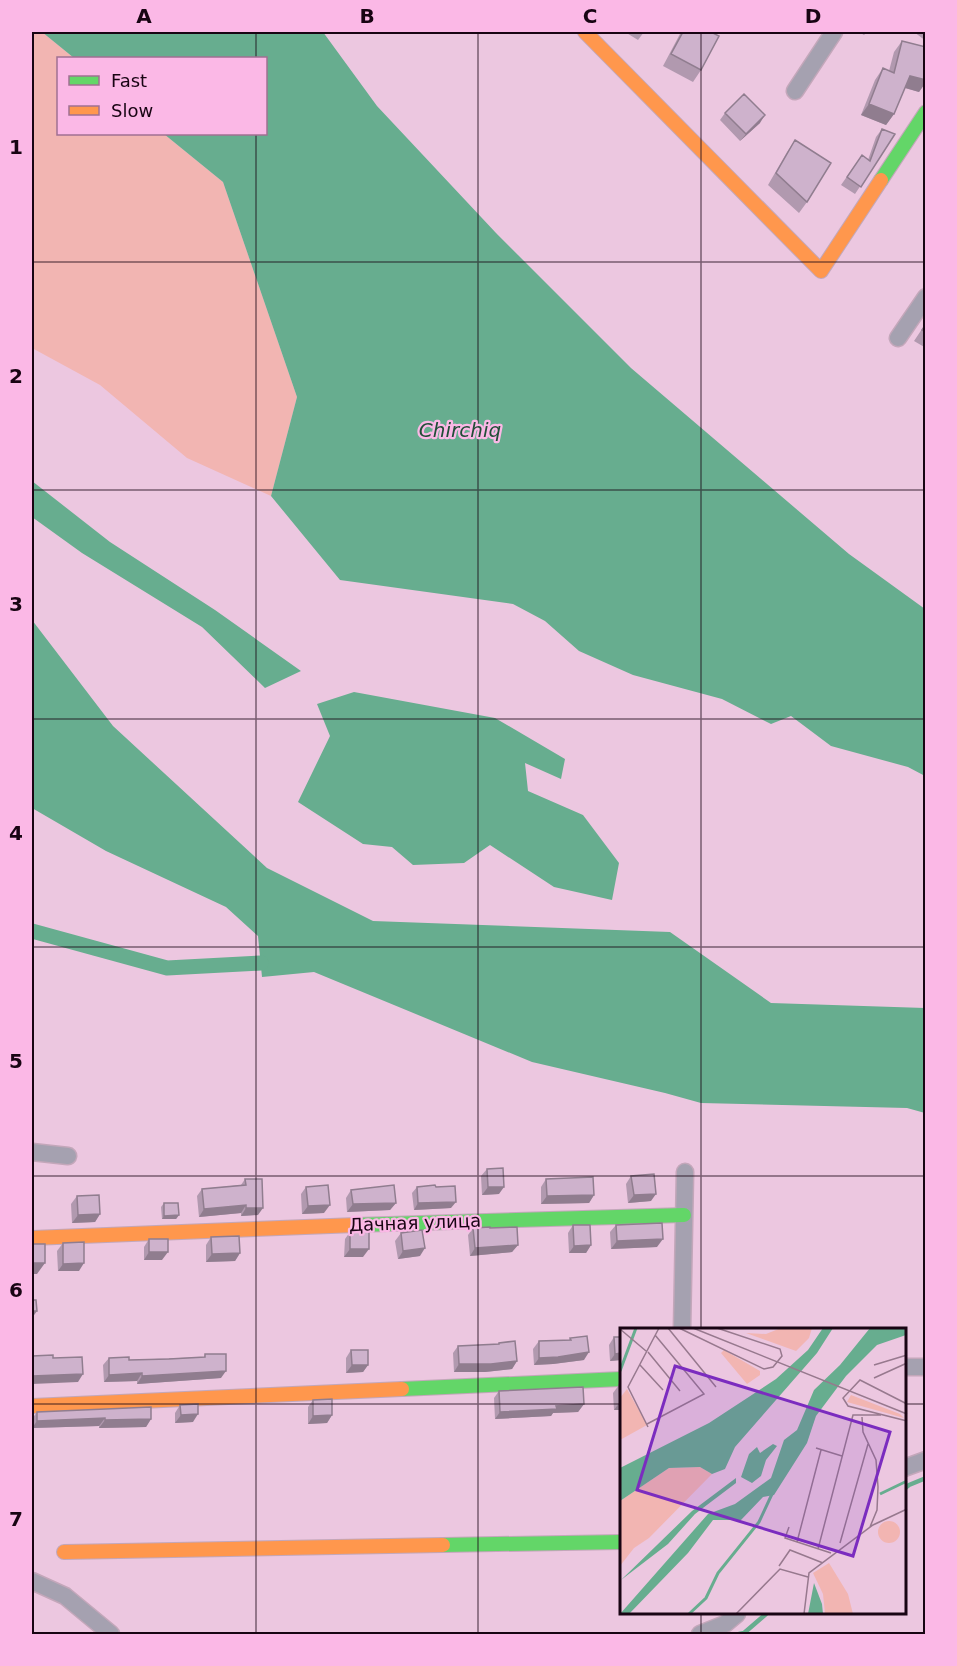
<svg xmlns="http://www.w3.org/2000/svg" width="957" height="1666" viewBox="0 0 957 1666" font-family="'DejaVu Sans',sans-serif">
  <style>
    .green { fill: #f2b5b2 }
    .water { fill: #67ad8f }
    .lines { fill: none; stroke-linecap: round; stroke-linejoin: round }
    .stream { stroke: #67ad8f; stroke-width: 4.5 }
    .canal { stroke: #67ad8f; stroke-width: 15 }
    .street-casing { stroke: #c3a7ba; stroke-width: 19 }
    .fast-casing { stroke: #c3a7ba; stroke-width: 16 }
    .slow-casing { stroke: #c3a7ba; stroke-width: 16 }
    .street { stroke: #a5a1b0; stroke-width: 16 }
    .fast { stroke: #63d668; stroke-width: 14 }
    .slow { stroke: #ff974d; stroke-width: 14 }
    .wall { fill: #b199af }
    .shaded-wall { fill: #907d8f }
    .building { fill: #ceb2cc; stroke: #907d8f; stroke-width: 1.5 }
    .grid { fill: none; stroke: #180413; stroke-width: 1.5; stroke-opacity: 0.55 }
    .labels { text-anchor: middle; stroke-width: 4.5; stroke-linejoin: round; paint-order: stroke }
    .street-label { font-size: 18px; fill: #180413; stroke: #fbb8e6 }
    .water-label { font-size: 20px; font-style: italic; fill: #214e37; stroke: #fbb8e6 }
    .inset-river { fill: none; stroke: #67ad8f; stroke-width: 3 }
    .inset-road { fill: none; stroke: #97798e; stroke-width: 1.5 }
    .view { fill: #7b2cbf; fill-opacity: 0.15; stroke: #7b2cbf; stroke-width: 3 }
    .inset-edge { fill: none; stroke: #180413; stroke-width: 3 }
    .neatline { fill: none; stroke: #180413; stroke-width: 2 }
    .grid-label { font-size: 20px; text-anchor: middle; font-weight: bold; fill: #180413 }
  </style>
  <rect width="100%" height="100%" fill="#ecc7e0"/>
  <path class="green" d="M32 32H42L74 58H58V134H164L223 182 297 397 271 496 187 458 100 385 32 348Z"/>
  <path class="water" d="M42 32H323L377 106 496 233 631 368 849 554 925 609V776L908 767 831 746 791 716 771 724 722 699 633 675 579 651 545 621 513 604 340 580 271 496 297 397 223 182 164 134H266V58H74Z
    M32 481 110 542 215 610 301 671 265 688 202 627 82 553 32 517Z
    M32 620 113 726 267 868 373 921 670 932 771 1003 925 1008V1113L907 1108 701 1103 665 1093 532 1062 314 972 262 977 258 936 226 907 106 851 32 808Z
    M354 692 495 718 565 759 561 779 525 763 528 791 583 815 619 863 612 900 554 887 490 845 464 863 413 865 392 847 363 844 298 802 330 736 317 704Z"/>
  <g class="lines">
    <path class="stream" d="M904 1489 909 1485 926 1478
      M739 1634 744 1633 766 1614"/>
    <path class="canal" d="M32 931 167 968 261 963"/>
    <g class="street-casing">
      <path id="street" d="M795 91 834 32
        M898 338 926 297
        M32 1152 68 1156
        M682 1330 685 1172
        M904 1367H926
        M904 1468 926 1460
        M32 1581 65 1596 111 1634
        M700 1634 725 1624 737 1614"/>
    </g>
    <g class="fast-casing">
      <path id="fast" d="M881 180 926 112
        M356 1225 684 1215
        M402 1389 621 1379
        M443 1545 621 1542"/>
    </g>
    <g class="slow-casing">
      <path id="slow" d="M585 32 821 271 881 180
        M32 1238 356 1225
        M32 1406 402 1389
        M64 1552 443 1545"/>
    </g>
    <use href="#street" class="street"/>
    <use href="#fast" class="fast"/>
    <use href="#slow" class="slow"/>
  </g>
  <path class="wall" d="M625 32H644L638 40Z
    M681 32H711L701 70 693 82 663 66Z
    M859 32H867L864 35Z
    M914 32H926V41Z
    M902 41 926 47V82L919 92 905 88 894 114 886 125 861 115 875 80 883 68 889 71 894 52Z
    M725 113 760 123 740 141 720 120Z
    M882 129 895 134 855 194 841 185 862 155 868 160 876 137Z
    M795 140 807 202 799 213 768 185 787 152Z
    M926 323V348L914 341Z
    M487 1169 499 1194 482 1195 481 1176Z
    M631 1176 651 1201 628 1203 626 1184Z
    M245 1179 258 1215 241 1216V1213L199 1217 197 1196 202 1189 241 1185Z
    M546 1179 594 1195 589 1203 541 1204V1187Z
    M306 1187 324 1213 302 1214 301 1194Z
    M417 1187 451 1208 414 1210 412 1193Z
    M351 1190 396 1203 390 1210 347 1212 346 1198Z
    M77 1196 100 1214 95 1222 72 1223 71 1204Z
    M164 1203 179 1215 176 1219H162L161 1207Z
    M573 1225 591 1245 586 1253H569L568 1233Z
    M616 1225 657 1247 611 1249 610 1232Z
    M473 1228H490L518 1245 512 1252 470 1256 468 1235Z
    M350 1232 363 1257H344L345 1239Z
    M401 1233 420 1256 398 1259 395 1241Z
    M211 1237 240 1253 235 1261 206 1262V1245Z
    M149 1239 162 1260H144V1247Z
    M63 1243 79 1271H58L57 1251Z
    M614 1337 621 1360 610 1361 609 1345Z
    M570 1338 584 1360 553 1364 534 1365 533 1349 539 1341 569 1340Z
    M499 1343 517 1361 512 1369 485 1372H454L453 1353 458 1346 498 1345Z
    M351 1350 368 1365 363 1372 346 1373V1358Z
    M205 1354 221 1378 137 1384V1381L104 1382 103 1365 109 1358 129 1360 204 1357Z
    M619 1385H621V1410H614L613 1393Z
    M499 1391 584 1404 578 1412 553 1413 551 1416 495 1419 494 1398Z
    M313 1400 332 1415 327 1423 308 1424V1407Z
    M180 1405 193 1422 175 1423V1413Z
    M37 1412 151 1419 146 1427 99 1428V1426L32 1428V1419Z"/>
  <path class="shaded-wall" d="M910 76 926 80V82L919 92 902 87Z
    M869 104 894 114 886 125 861 115Z
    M765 115 760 123 740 141 746 134Z
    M488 1187H504L499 1194 482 1195Z
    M656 1194 651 1201 628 1203 634 1195Z
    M594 1195 589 1203 541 1204 547 1196Z
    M456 1202 451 1208 414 1210 418 1203Z
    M396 1203 390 1210 347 1212 353 1204Z
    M246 1205 241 1213 199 1217 204 1209Z
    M330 1205 324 1213 302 1214 308 1206Z
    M246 1208H263L258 1215 241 1216Z
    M100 1214 95 1222 72 1223 78 1215Z
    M179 1215 176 1219H162L164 1216Z
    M663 1239 657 1247 611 1249 617 1241Z
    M518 1245 512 1252 470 1256 475 1248Z
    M591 1245 586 1253H569L574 1246Z
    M425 1248 420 1256 398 1259 403 1251Z
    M350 1249H369L363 1257H344Z
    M149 1252H168L162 1260H144Z
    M240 1253 235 1261 206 1262 212 1254Z
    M32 1263H45L37 1274H32Z
    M84 1263 79 1271H58L63 1264Z
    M32 1311H37L32 1318Z
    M589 1352 584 1360 553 1364 534 1365 539 1358Z
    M621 1353V1360L610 1361 615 1354Z
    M517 1361 512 1369 485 1372H454L459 1364Z
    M352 1365H368L363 1372 346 1373Z
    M226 1371 221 1378 137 1384 142 1376Z
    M142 1373 137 1381 104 1382 109 1375Z
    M83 1374 78 1382 32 1384V1376Z
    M620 1402H621V1410H614Z
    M584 1404 578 1412 553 1413 551 1416 495 1419 500 1412 556 1406Z
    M198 1414 193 1422 175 1423 181 1415Z
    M332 1415 327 1423 308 1424 313 1416Z
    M105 1418 99 1426 32 1428 37 1421Z
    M151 1419 146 1427 99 1428 105 1420Z"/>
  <path class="building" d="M683 32H711L719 36 701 70 671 54Z
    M902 41 926 47V80L910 76 894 114 869 104 883 68 894 73Z
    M744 94 765 115 746 134 725 113Z
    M882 129 895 134 861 187 847 177 862 155 870 161Z
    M795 140 831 163 807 202 776 173Z
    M926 324V332L922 330Z
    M503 1168 504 1187H488L487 1169Z
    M654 1174 656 1194 634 1195 631 1176Z
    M593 1177 594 1195 547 1196 546 1179Z
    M245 1179H262L263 1208H246V1205L204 1209 202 1189 246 1185Z
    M328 1185 330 1205 308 1206 306 1187Z
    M394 1185 396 1203 353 1204 351 1190Z
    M435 1185 436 1187 455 1186 456 1202 418 1203 417 1187Z
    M99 1195 100 1214 78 1215 77 1196Z
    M164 1203H178L179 1215 164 1216Z
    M662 1223 663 1239 617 1241 616 1225Z
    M573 1225H590L591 1245 574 1246Z
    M490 1227V1228L517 1227 518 1245 475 1248 473 1228Z
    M422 1230 425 1248 403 1251 401 1233Z
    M369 1231V1249H350V1232Z
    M239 1236 240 1253 212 1254 211 1237Z
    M149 1239H168V1252H149Z
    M84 1242V1263L63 1264V1243Z
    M32 1244H45V1263H32Z
    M32 1300H36L37 1311H32Z
    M587 1336 589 1352 558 1357 539 1358V1341L571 1340 570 1338Z
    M614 1337H621V1353L615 1354Z
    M515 1341 517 1361 491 1364H459L458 1346 499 1344V1343Z
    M351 1350H368V1365H352Z
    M205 1354H226V1371L142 1376V1373L109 1375V1358L129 1357V1360L169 1359 205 1357Z
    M53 1355V1358L82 1357 83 1374 32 1376V1356Z
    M619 1385H621V1402H620Z
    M583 1387 584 1404 556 1406 557 1409 500 1412 499 1391Z
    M332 1399V1415L313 1416V1400Z
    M198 1404V1414L181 1415 180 1405Z
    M151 1407V1419L105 1420V1418L37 1421V1412Z"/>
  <path class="grid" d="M256 32V58M478 32V1634M701 32V1330M256 134V1634M32 262H926M32 490H926M32 719H926M32 947H926M32 1176H926M32 1404H621M904 1404H926M701 1614V1634"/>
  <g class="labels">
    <g class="street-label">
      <text transform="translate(415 1223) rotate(-2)" y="6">Дачная улица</text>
    </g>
    <g class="water-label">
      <text x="460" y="437">Chirchiq</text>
    </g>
  </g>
  <g transform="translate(620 1328)">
    <rect width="286" height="286" fill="#ecc7e0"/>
    <path d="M161 0H192L189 10 176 23 126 5 146 6ZM104 22 140 43V47L127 56 101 25ZM7 61 27 97 0 112V70ZM231 67 280 86 284 90 227 74ZM80 139 92 146 29 210 14 220 0 238V173L49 140ZM258 204a11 11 0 1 1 22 0a11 11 0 1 1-22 0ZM209 235 228 266 233 286H205L203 266 193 245Z" fill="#f2b5b2"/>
    <path d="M203 0H213L197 25 115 119 105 141 92 146 80 139 49 140 0 173V140L89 95 156 51 188 22ZM250 0H286V7L257 17 226 48 196 88 187 115 154 167 143 169 121 192H93L68 225 9 286H0L88 186 115 176 151 150 164 112 177 102 194 62 220 37ZM153 116 157 118 146 132 141 148 132 155 121 149 129 126 137 119 140 125ZM116 150V155L75 186 48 216 1 252 72 183ZM194 255 202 276 203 286H188Z" fill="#67ad8f"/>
    <path class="inset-river" d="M0 43 16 0M260 166 287 153M69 286 86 270 98 245 139 194 152 166"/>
    <path class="inset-road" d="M48 0 96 59M59 0 144 41 153 39 162 28 160 21 97 0M73 0 287 86M0 1 26 23M28 24 60 63M20 37 43 62M254 37 287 27M254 50 287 35M287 76 240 52 223 70 228 78 287 93M242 89 243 104 256 132 258 159 257 182 250 199M27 96 84 66 35 7M28 99 8 59 39 0M196 120 222 128M169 199 165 210 211 225M177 214 201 122M220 215 248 116M198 221 233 87H261M159 238 170 222 203 235M116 286 160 241 188 249M184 286 189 245 253 197 287 181"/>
    <path class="view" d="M55 38 270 104 233 228 17 162Z"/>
    <rect width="286" height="286" class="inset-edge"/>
  </g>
  <rect width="957" height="1666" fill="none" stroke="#fbb8e6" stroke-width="66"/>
  <rect x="57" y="57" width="210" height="78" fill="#fbb8e6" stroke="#a07092" stroke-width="1.5"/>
  <rect x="69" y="76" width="30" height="9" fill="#63d668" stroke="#a07092" stroke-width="1.5"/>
  <text x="111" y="87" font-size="18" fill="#180413">Fast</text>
  <rect x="69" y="106" width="30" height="9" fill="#ff974d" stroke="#a07092" stroke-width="1.5"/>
  <text x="111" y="117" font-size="18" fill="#180413">Slow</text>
  <rect x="33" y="33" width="891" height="1600" class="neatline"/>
  <g class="grid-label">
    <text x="144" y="23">A</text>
    <text x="367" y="23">B</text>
    <text x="590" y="23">C</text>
    <text x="813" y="23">D</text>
    <text x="16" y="154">1</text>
    <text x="16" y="383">2</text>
    <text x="16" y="611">3</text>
    <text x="16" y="840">4</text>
    <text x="16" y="1068">5</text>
    <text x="16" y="1297">6</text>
    <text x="16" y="1526">7</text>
  </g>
</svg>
